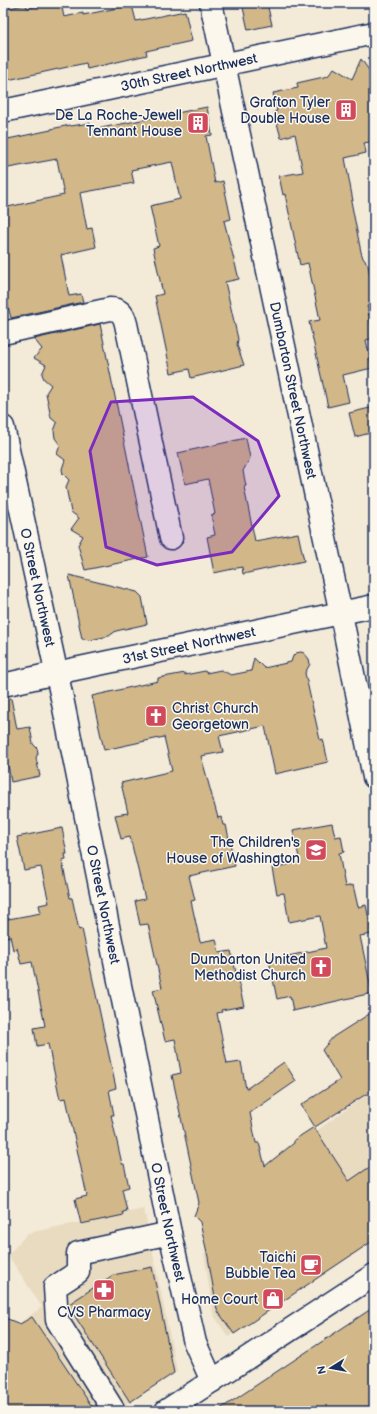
<svg xmlns="http://www.w3.org/2000/svg" width="377" height="1414" viewBox="0 0 377 1414" font-family="'Balsamiq Sans',sans-serif">
  <style>
    .built { fill: #e9dbc0 }
    .building { fill: #d2b788; stroke: #1b2f5e }
    .lines { fill: none; stroke-linecap: round; stroke-linejoin: round }
    .minor-casing { stroke: #1b2f5e; stroke-width: 25 }
    .major-casing { stroke: #1b2f5e; stroke-width: 25 }
    .minor { stroke: #fbf7ec; stroke-width: 22 }
    .major { stroke: #fbf7ec; stroke-width: 22 }
    .marked { fill: #7b2cbf; fill-opacity: 0.2; stroke: #7b2cbf; stroke-width: 3; stroke-linejoin: round }
    .labels { text-anchor: middle; stroke-width: 3; stroke-linejoin: round; paint-order: stroke }
    .street-label { font-size: 14px; fill: #1b2f5e; stroke: #fbf7ec }
    .poi-label { font-size: 14px; fill: #1b2f5e; stroke: #fbf7ec; text-anchor: end }
  </style>
  <rect width="100%" height="100%" fill="#f3ead8"/>
  <filter id="ink" filterUnits="userSpaceOnUse"><feTurbulence type="fractalNoise" baseFrequency=".025" numOctaves="2"/><feDisplacementMap in="SourceGraphic" scale="8" xChannelSelector="R" yChannelSelector="G"/><feConvolveMatrix kernelMatrix="1 2 1 2 8 2 1 2 1" color-interpolation-filters="sRGB"/></filter>
  <g filter="url(#ink)">
    <path class="built" d="M374 1089V1241L228 1337 213 1314 204 1254 249 1223 231 1193Z
      M144 1209 177 1371 116 1411H3V1335L42 1307 8 1255 28 1233Z"/>
    <path class="building" d="M52 3H61L64 17 83 13V15L132 5 136 21 185 11 192 41 146 51 147 55 87 69 86 63 3 81V10L26 4 27 8Z
      M242 3H267L272 25 248 30Z
      M361 59 371 73 374 85V141L364 143 366 153 345 158 353 201H351L361 252 363 258 368 265 372 287H374V305L367 306 374 338 366 340 372 368 343 375 349 402 328 407 309 322 320 320 308 263 300 265 285 194 283 195 279 176 303 172 295 134 281 138 274 112 277 111 273 93 298 88 297 83 328 76 334 68 352 79Z
      M207 107 212 135 206 136 215 183 223 181 231 219 224 221 239 279 225 282 238 339 237 345 244 365 191 378 189 369 171 373 155 296 163 294 153 248 159 246 150 206 180 199 172 162 131 170 134 183 80 193 87 229 92 228 96 247 61 255 69 296 81 294 83 302 11 318 5 295 3 293V208L64 195 57 159 3 169V140L51 130V129L70 125 71 126 90 123 91 130Z
      M100 324 148 557 85 570 78 545 83 536 71 529 79 518 71 512 66 487 69 480 63 474 62 469 65 460 57 454 60 445 55 438 54 431 57 423 51 418 46 393 51 385 44 379 42 374 46 365 34 358 42 349 34 339Z
      M374 407V432L355 437 349 413Z
      M246 438 250 458 243 471 246 486 244 487 255 541 298 533 304 561 243 574 242 567 214 573 207 537 215 535 211 515 215 514 208 479 185 484 178 453Z
      M69 575 137 592 142 597 147 624 116 631 109 636 90 640 82 639Z
      M301 652 304 653 309 659 310 664 305 673 320 740 323 739 328 762 275 774 265 726 219 736 223 752 201 756 218 818 221 817 223 825H226L235 866 189 876 195 900 191 901 200 942 216 939 219 953 231 951 244 1006 221 1010 222 1012 217 1013 227 1064 241 1062 246 1089 284 1062 296 1081 250 1113 256 1143H259L265 1166 294 1143V1140L314 1127 349 1181 374 1164V1240L234 1334 217 1310 208 1257 200 1222 194 1216 199 1203 172 1075 181 1073 175 1039 165 1041 153 990 162 988 148 924 140 925 135 901 145 899 130 837 121 839 115 815 128 813 121 783 172 771 164 737 104 750 92 696 158 681V678L185 673V675L205 671 206 673 221 670 231 675 251 671 254 658 264 668 291 662 293 656 296 653Z
      M11 698 17 729 30 727 33 744 37 748 38 753 36 758 40 776 11 782 8 765 3 766V699Z
      M332 823 335 837 341 836 344 852 339 853 345 887 353 885 358 907 366 905 372 934 360 936 372 993 293 1011 290 996 277 999 269 960 326 948 320 916 289 922 284 893 277 894 272 868 300 862 293 830Z
      M62 828 67 854H65L66 860 62 861 70 898H72L79 930 82 929 116 1088 109 1090 114 1115H111L122 1164H124L129 1187 122 1189 127 1211 123 1212 124 1215 81 1224 75 1199 87 1196 66 1098 60 1099 48 1044 37 1046 34 1028 45 1026 32 962 21 964 17 948 13 950 10 936 3 938V920L41 913 39 905 49 903 41 867 24 870 17 837Z
      M374 1011V1089L315 1127 301 1105 340 1080 322 1050 333 1037Z
      M152 1267 174 1373 130 1402 69 1307V1304L113 1275Z
      M374 1307V1411H217L240 1396Z
      M3 1317 20 1324 32 1317 95 1411H3Z"/>
    <g class="lines">
      <g class="minor-casing">
        <g id="minor">
          <path id="s1" d="M211 3 341 614 374 777"/>
          <path id="s2" d="M3 111 374 33"/>
          <path d="M3 333 110 309C120 309 124 315 126 324L171 538"/>
          <path id="s3" d="M3 427 62 698 170 1233 195 1343 212 1381"/>
          <path id="s4" d="M3 685 56 673 374 606"/>
          <path d="M114 1411 57 1320 55 1287 78 1272V1253L170 1233"/>
        </g>
      </g>
      <g class="major-casing">
        <path id="major" d="M166 1411 374 1275"/>
      </g>
      <use href="#minor" class="minor"/>
      <use href="#major" class="major"/>
    </g>
  </g>
  <path class="marked" d="M193 397 258 441 279 496 232 552 157 565 106 547 90 451 111 402Z"/>
  <defs>
    <g id="building-square" transform="scale(1.15)"><rect x="-9" y="-9" width="18" height="18" rx="4" fill="#d1495b" stroke="#fbf7ec"/><path d="M-4-6H4V6H1V3H-1V6H-4ZM-2.5-4.3h1.7v1.8h-1.7ZM.8-4.3h1.7v1.8H.8ZM-2.5-1h1.7V.8h-1.7ZM.8-1h1.7V.8H.8Z" fill="#fff"/></g>
    <g id="church-square" transform="scale(1.15)"><rect x="-9" y="-9" width="18" height="18" rx="4" fill="#d1495b" stroke="#fbf7ec"/><path d="M-1.2-6h2.4v3.5h3.3v2.4h-3.3V6h-2.4V-.1h-3.3v-2.4h3.3Z" fill="#fff"/></g>
    <g id="school-square" transform="scale(1.15)"><rect x="-9" y="-9" width="18" height="18" rx="4" fill="#d1495b" stroke="#fbf7ec"/><path d="M0-5L7-2L0 1L-7-2ZM-4 1L0 2.5L4 1V4Q0 6-4 4Z" fill="#fff"/></g>
    <g id="cafe-square" transform="scale(1.15)"><rect x="-9" y="-9" width="18" height="18" rx="4" fill="#d1495b" stroke="#fbf7ec"/><path d="M-5.5-4.5H6V0H3Q3 3.5 0 3.5H-2.5Q-5.5 3.5-5.5 0ZM3-3.2v2h1.7v-2ZM-6 4.5H4V6H-6Z" fill="#fff"/></g>
    <g id="pharmacy-square" transform="scale(1.15)"><rect x="-9" y="-9" width="18" height="18" rx="4" fill="#d1495b" stroke="#fbf7ec"/><path d="M-2-6h4v4h4v4h-4v4h-4v-4h-4v-4h4Z" fill="#fff"/></g>
    <g id="shop-square" transform="scale(1.15)"><rect x="-9" y="-9" width="18" height="18" rx="4" fill="#d1495b" stroke="#fbf7ec"/><path d="M-5-2.5h2.3a2.7 3.5 0 0 1 5.4 0H5L5.5 6h-11ZM-1.5-2.5h3a1.5 2.3 0 0 0-3 0Z" fill="#fff"/></g>
  </defs>
  <g fill-rule="evenodd">
    <use href="#building-square" x="346" y="110"/>
    <use href="#building-square" x="198" y="123"/>
    <use href="#church-square" x="156" y="716"/>
    <use href="#school-square" x="316" y="850"/>
    <use href="#church-square" x="321" y="967"/>
    <use href="#cafe-square" x="311" y="1265"/>
    <use href="#pharmacy-square" x="104" y="1290"/>
    <use href="#shop-square" x="273" y="1299"/>
  </g>
  <g class="labels">
    <g class="street-label">
      <text dy="5" stroke="none"><textPath href="#s2" startOffset="190">30th Street Northwest</textPath></text>
      <text dy="5" stroke="none"><textPath href="#s1" startOffset="396">Dumbarton Street Northwest</textPath></text>
      <text dy="5" stroke="none"><textPath href="#s3" startOffset="164">O Street Northwest</textPath></text>
      <text dy="5" stroke="none"><textPath href="#s4" startOffset="190">31st Street Northwest</textPath></text>
      <text dy="5" stroke="none"><textPath href="#s3" startOffset="488">O Street Northwest</textPath></text>
      <text dy="5" stroke="none"><textPath href="#s3" startOffset="812">O Street Northwest</textPath></text>
    </g>
    <g class="poi-label">
      <text x="330" y="107">Grafton Tyler<tspan x="330" dy="16">Double House</tspan></text>
      <text x="182" y="120">De La Roche-Jewell<tspan x="182" dy="16">Tennant House</tspan></text>
      <text x="172" y="713" text-anchor="start">Christ Church<tspan x="172" dy="16">Georgetown</tspan></text>
      <text x="300" y="847">The Children's<tspan x="300" dy="16">House of Washington</tspan></text>
      <text x="306" y="964">Dumbarton United<tspan x="306" dy="16">Methodist Church</tspan></text>
      <text x="296" y="1262">Taichi<tspan x="296" dy="16">Bubble Tea</tspan></text>
      <text x="258" y="1304">Home Court</text>
      <text x="104" y="1317" text-anchor="middle">CVS Pharmacy</text>
    </g>
  </g>
  <rect width="377" height="1414" fill="none" stroke="#fbf7ec" stroke-width="16"/>
  <rect x="8" y="8" width="361" height="1398" fill="none" stroke="#1b2f5e" stroke-width="1.5" filter="url(#ink)"/>
  <g transform="translate(331 1368) rotate(259)" stroke="#fbf7ec" stroke-width="3" paint-order="stroke">
  <path d="M0-3L7 15L0 10L-7 15Z" fill="#1b2f5e"/>
  <text y="-6" font-size="11" font-weight="bold" text-anchor="middle" fill="#1b2f5e">N</text>
  </g>
</svg>
